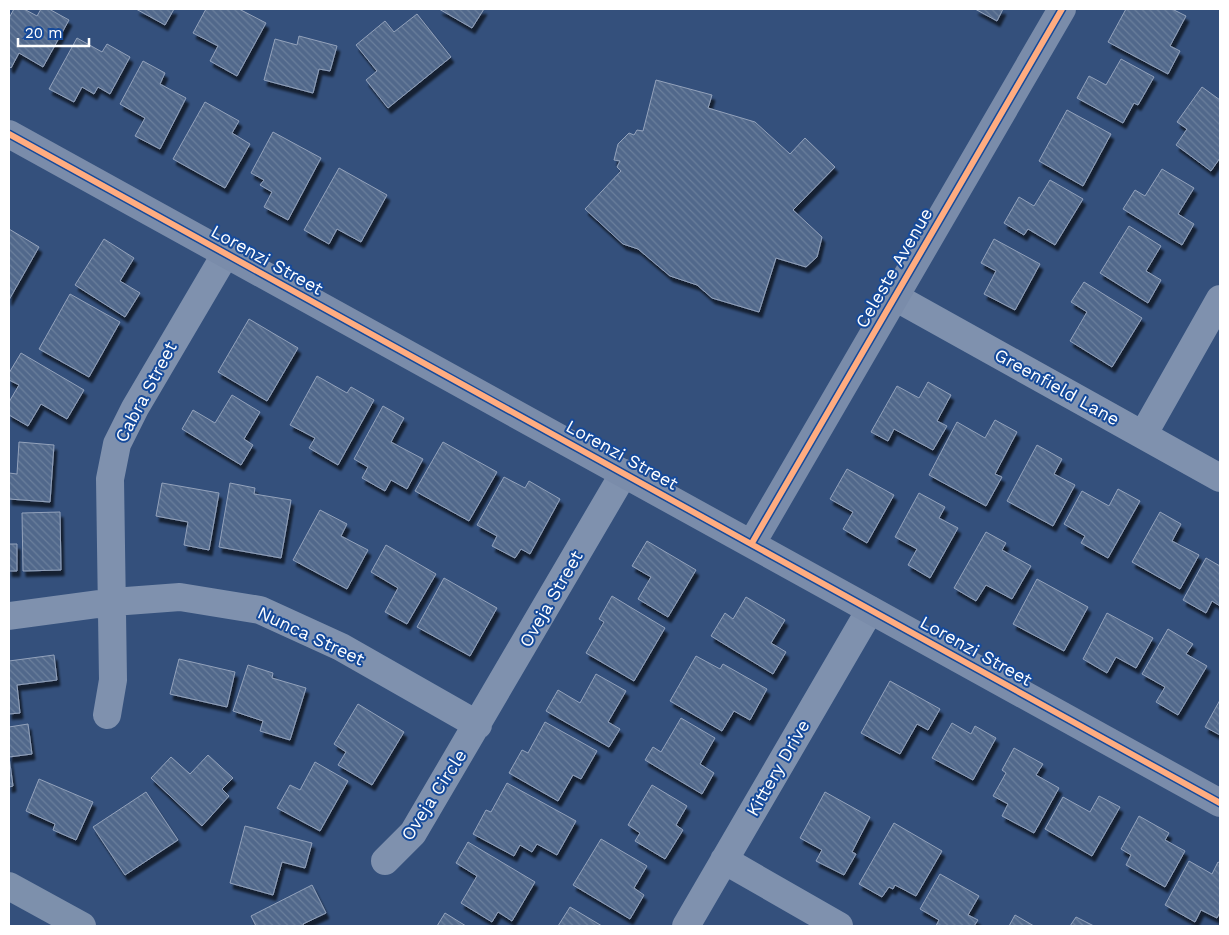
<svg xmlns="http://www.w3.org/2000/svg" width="1229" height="935" viewBox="0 0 1229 935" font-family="'Work Sans',sans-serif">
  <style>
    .building { fill: url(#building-back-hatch); stroke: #93a2bb; filter: url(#shadow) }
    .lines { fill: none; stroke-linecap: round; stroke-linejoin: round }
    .street { stroke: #7f91ae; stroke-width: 28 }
    .secondary { stroke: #7a8caa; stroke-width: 28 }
    .primary { stroke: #7d90ac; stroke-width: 28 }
    .cycleway-casing { stroke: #164a9a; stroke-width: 9 }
    .cycleway { stroke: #ffac80; stroke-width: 6 }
    .labels { text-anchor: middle; stroke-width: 4; stroke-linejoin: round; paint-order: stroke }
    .street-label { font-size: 18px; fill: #fff; stroke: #164a9a }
  </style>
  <defs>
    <pattern id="building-back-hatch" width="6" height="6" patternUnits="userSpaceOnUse" patternTransform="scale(1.25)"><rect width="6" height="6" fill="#51688b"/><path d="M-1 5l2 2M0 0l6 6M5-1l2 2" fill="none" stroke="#6b7f9c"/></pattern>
    <filter id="shadow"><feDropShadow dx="3" dy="5.5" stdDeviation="1" flood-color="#0009"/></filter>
  </defs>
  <rect width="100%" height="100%" fill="#34507c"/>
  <path class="building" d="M14 9H24L37 16 41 9H49L69 20 43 67 19 53 11 68 9 66V18Z
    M136 9H174L165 25Z
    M206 9H239L266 23 237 76 210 61 218 46 193 33Z
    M439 9H484L472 28Z
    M975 9H1003L997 21Z
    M1126 9H1172L1186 16 1170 46 1180 51 1168 74 1108 42Z
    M417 14 451 57 388 108 366 80 377 71 356 45 385 21 394 32Z
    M299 36 337 46 330 71 319 69 313 93 264 80 275 39 297 45Z
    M77 38 102 52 107 44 130 57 110 94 98 87 94 94 82 87 74 102 49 89Z
    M1121 59 1154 77 1138 105 1134 103 1123 123 1077 98 1089 76 1106 85Z
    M143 61 165 73 160 84 186 98 160 149 135 136 145 118 120 104Z
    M656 80 712 95 708 108 755 122 790 154 805 138 835 167 793 210 822 237 817 257 806 267 776 258 759 312 712 298 697 285 670 276 638 249 623 244 585 209 621 171 617 167 620 161 614 160 618 144 629 133 634 135 637 130 643 131Z
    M1202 87 1220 100V158L1211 171 1176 145 1187 129 1177 122Z
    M205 102 239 121 232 133 250 144 225 188 173 159Z
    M1067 110 1111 134 1083 186 1039 161Z
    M273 132 321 158 288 220 264 207 272 192 260 185 264 180 251 173Z
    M339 168 387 195 361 242 337 229 329 244 304 230Z
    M1162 169 1194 188 1178 214 1194 224 1182 245 1123 209 1135 190 1145 196Z
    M1050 180 1083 199 1055 245 1028 229 1024 235 1004 223 1019 197 1034 206Z
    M1129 226 1161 246 1146 271 1161 280 1148 303 1100 273Z
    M9 229 39 247 9 300Z
    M104 239 134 258 120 281 140 293 125 317 75 285Z
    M994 239 1040 264 1015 310 984 294 996 271 981 263Z
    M1084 282 1142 318 1112 367 1070 341 1087 312 1071 302Z
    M70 294 120 322 89 377 39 349Z
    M249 319 298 348 267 401 218 372Z
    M21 353 84 390 67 419 41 404 28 426 9 415V402L19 385 9 380V373Z
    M317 376 347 393 351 387 374 400 338 465 309 448 315 438 290 425Z
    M928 382 951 395 937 421 947 426 933 450 894 429 888 441 871 432 897 386 919 398Z
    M232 395 260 412 244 439 253 445 241 465 182 429 193 410 215 423Z
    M383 406 404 418 391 442 423 459 407 489 391 480 385 491 362 478 368 467 354 459Z
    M995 420 1017 432 995 474 1002 477 986 506 929 475 957 422 985 438Z
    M19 442 54 445 50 502 9 499V473L17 474Z
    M443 442 497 472 469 521 415 491Z
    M1037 445 1062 459 1054 474 1075 485 1053 526 1007 501Z
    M847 469 894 495 867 543 843 529 853 512 830 499Z
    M504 477 525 488 529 481 560 499 530 554 521 549 515 558 492 546 497 536 477 525Z
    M162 483 219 493 209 550 184 545 188 522 156 516Z
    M230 483 255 488 254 494 291 500 281 558 219 547Z
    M1118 489 1140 501 1108 558 1081 543 1085 536 1064 524 1082 491 1109 506Z
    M919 493 945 507 939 518 958 528 930 578 908 565 917 549 895 537Z
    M320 510 347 524 341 536 368 550 347 589 293 560Z
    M60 512 61 570 23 571 22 513Z
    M1160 512 1181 524 1172 541 1199 555 1180 589 1132 562Z
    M986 532 1006 543 1002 550 1031 566 1012 599 986 585 976 601 954 588Z
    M647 541 696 570 668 617 638 599 651 577 632 566Z
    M9 544H17V571H9Z
    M386 545 436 574 407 624 385 612 398 588 371 572Z
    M1206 558 1220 566V606L1212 601 1206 613 1183 600Z
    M444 578 497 608 470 656 417 627Z
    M1037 579 1088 607 1064 651 1013 624Z
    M612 596 665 628 634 681 586 653 604 622 599 619Z
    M746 597 785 620 771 643 786 652 773 674 711 636 725 613 733 619Z
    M1107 613 1153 638 1136 668 1116 657 1107 673 1083 659Z
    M1168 629 1193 644 1186 654 1207 666 1178 715 1156 702 1165 687 1142 674Z
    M54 655 57 680 17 685 20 713 9 714V661Z
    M696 656 720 669 723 664 767 689 750 720 734 711 722 731 670 701Z
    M179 659 235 672 227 707 170 694Z
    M248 665 273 673 272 678 306 688 290 740 260 731 263 721 233 711Z
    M596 674 626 691 608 722 620 729 609 747 546 711 558 690 580 703Z
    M890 681 940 709 928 730 917 724 900 754 861 733Z
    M1220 700V735L1205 727Z
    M358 704 404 732 372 785 338 765 346 752 334 744Z
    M681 718 715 738 700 764 714 773 702 794 645 760 653 747 661 752Z
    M545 722 597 751 581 779 573 775 558 801 509 773 522 750 528 753Z
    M952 723 971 734 975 726 996 738 973 780 932 758Z
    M28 724 32 754 9 757 13 786 9 787V727Z
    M1014 748 1043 764 1036 775 1059 788 1034 833 1002 816 1008 804 993 796 1006 773 1002 770Z
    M208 755 233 778 222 789 229 796 202 826 151 778 171 757 190 774Z
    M315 762 348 781 320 831 277 808 290 785 300 790Z
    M39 779 93 802 76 840 53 830 55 824 26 811Z
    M507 783 576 821 557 855 537 844 532 852 520 845 514 856 473 834 486 810 491 812Z
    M652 785 687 806 676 825 683 830 665 859 635 841 640 833 628 825Z
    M146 792 178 840 125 875 93 827Z
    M825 792 870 817 852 852 856 854 844 875 816 861 822 850 800 838Z
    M1099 796 1120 807 1092 856 1045 829 1063 797 1090 812Z
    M1139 816 1169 833 1165 840 1185 851 1165 887 1126 865 1131 855 1121 849Z
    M894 823 942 851 916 896 895 885 893 889 889 887 882 897 859 884Z
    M245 826 312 843 305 868 282 862 273 895 230 883Z
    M601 839 647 866 634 888 644 895 630 919 573 885Z
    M468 842 535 882 512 921 498 912 492 922 461 903 477 876 456 863Z
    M1189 861 1212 874 1218 862 1220 863V912L1217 918 1201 910 1195 922 1165 905Z
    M940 874 979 896 968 915 978 920 974 926H936L939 920 920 909Z
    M312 885 326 913 303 924 304 926H256L251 916Z
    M570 907 602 926H558Z
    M445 913 466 926H437Z
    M1015 915 1034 926H1009Z
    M1076 917 1094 926H1070Z"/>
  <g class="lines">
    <path class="street" d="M895 297 1220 478
      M1143 435 1220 299
      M9 616 113 602 180 597 260 610 341 647 478 725
      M107 715 113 680 110 479 117 444 135 408 225 255
      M724 860 839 926
      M385 861 413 833 624 473
      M686 926 870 610"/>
    <path class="secondary" d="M9 134 1220 803
      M752 543 1062 9"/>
    <path class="primary" d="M9 886 82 926"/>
    <g class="cycleway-casing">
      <path id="cycleway" d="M9 134 1220 803
        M752 543 1062 9"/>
    </g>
    <use href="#cycleway" class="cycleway"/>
  </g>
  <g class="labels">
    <g class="street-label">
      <text transform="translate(267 260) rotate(29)" y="6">Lorenzi Street</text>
      <text transform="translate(894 268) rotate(-60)" y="6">Celeste Avenue</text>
      <text transform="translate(1057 387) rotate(29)" y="6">Greenfield Lane</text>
      <text transform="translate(146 392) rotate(-62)" y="6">Cabra Street</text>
      <text transform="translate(622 455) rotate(29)" y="6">Lorenzi Street</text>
      <text transform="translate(551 599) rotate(-60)" y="6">Oveja Street</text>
      <text transform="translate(311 636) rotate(25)" y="6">Nunca Street</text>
      <text transform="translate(976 651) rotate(29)" y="6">Lorenzi Street</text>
      <text transform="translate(778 768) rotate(-60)" y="6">Kittery Drive</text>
      <text transform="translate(434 795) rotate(-57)" y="6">Oveja Circle</text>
    </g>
  </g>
  <rect width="1229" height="935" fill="none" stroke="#ffffff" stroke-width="20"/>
  <path d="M18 38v8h71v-8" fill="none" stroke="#ffffff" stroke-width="2.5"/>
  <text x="25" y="38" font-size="15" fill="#ffffff" stroke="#164a9a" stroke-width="4" paint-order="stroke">20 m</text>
</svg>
